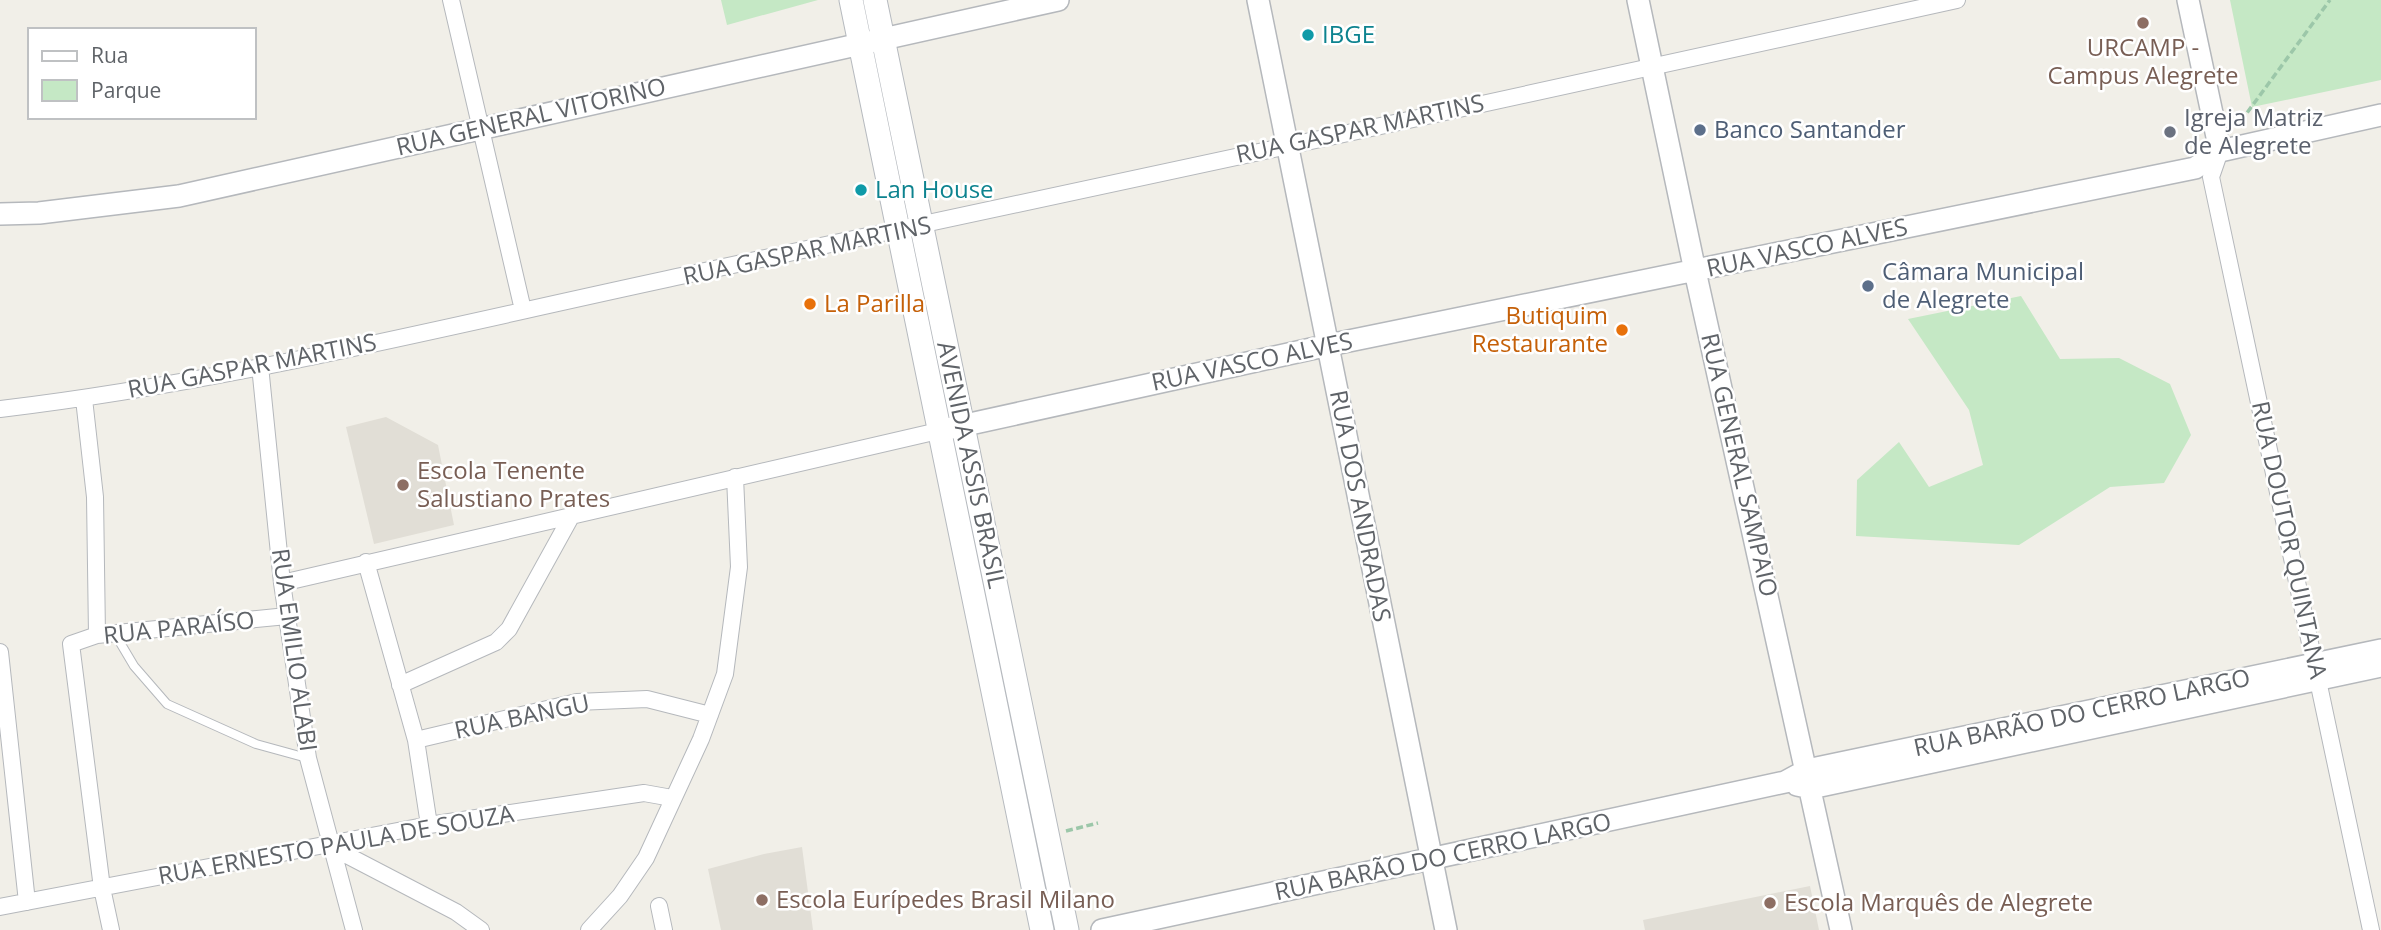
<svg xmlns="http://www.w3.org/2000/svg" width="2381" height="930" viewBox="0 0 2381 930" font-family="'Open Sans',sans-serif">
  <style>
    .education { fill: #e1ded6 }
    .green { fill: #c5e8c5 }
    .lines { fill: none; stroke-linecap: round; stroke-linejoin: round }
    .service-casing { stroke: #b5b8bc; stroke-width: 10 }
    .minor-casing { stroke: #b5b8bc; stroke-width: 18 }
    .tertiary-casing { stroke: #b5b8bc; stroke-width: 24 }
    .secondary-casing { stroke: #b6babf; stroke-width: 25 }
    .path { stroke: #9cc7a9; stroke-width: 3.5; stroke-dasharray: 7 3.5; stroke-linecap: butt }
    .service { stroke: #fff; stroke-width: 8 }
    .minor { stroke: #fff; stroke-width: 16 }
    .tertiary { stroke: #fff; stroke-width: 21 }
    .secondary { stroke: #fff; stroke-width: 23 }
    .education-dot { fill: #8d6e63; stroke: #fff; stroke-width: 2.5 }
    .culture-dot { fill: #0f9aa8; stroke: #fff; stroke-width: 2.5 }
    .service-dot { fill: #5c6f8a; stroke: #fff; stroke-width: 2.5 }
    .worship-dot { fill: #6b7280; stroke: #fff; stroke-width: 2.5 }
    .food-dot { fill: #e8710a; stroke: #fff; stroke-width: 2.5 }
    .labels { text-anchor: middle; stroke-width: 5; stroke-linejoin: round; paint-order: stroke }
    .culture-label { font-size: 24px; fill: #0d838f; stroke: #fff; text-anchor: start }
    .education-label { font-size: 24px; fill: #785e54; stroke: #fff; text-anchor: start }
    .street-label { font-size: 24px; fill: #5f6368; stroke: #fff }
    .worship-label { font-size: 24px; fill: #5b616d; stroke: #fff; text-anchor: start }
    .service-label { font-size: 24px; fill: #4e5e75; stroke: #fff; text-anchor: start }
    .food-label { font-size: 24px; fill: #c56008; stroke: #fff; text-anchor: start }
  </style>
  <rect width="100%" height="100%" fill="#f1efe8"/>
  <path class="education" d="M386 417 438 445 454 525 374 544 346 427Z
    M802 847 813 930H721L708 869 764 854Z
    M1810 886 1819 930H1645L1643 920Z"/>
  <path class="green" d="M721 0H818L727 25Z
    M2230 0H2381V80L2252 107Z
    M2021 296 2060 359 2119 358 2170 384 2191 435 2164 483 2110 487 2019 545 1856 536 1857 480 1899 442 1929 487 1983 465 1969 410 1908 319Z"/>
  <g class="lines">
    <g class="service-casing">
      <path id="service" d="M115 634 134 666 167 704 256 744 307 758"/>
    </g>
    <g class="minor-casing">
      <path id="minor" d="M451 0 523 310
        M2220 151 2211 177 2371 930
        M260 366 282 583 308 758 354 930
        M84 399 95 497 97 635
        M0 409C236 381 468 321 700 272 1120 185 1538 91 1957 0
        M366 562 416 740 429 825
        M282 583 938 431
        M0 652 27 902
        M400 685 496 642 509 629 572 515
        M416 740 577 702 647 699 710 715
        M335 849 456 912 481 930
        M659 906 664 930
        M0 907 429 825 644 793 672 798
        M111 930 102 888 71 644 97 635 287 616
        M589 930 620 896 646 858 701 739 725 674 739 567 735 477"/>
    </g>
    <g class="tertiary-casing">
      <path id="tertiary" d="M1258 0 1446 930
        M1638 0 1695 271 1841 930
        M2188 0 2220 151
        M0 214 39 213 179 196 1058 0
        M938 431 1329 345 2195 168 2220 151 2381 115
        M1797 785 1811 788 2381 666
        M1102 930 1785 782 1807 770 2381 650"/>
    </g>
    <g class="secondary-casing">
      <path id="secondary" d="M851 0 1042 930
        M875 0 1067 930"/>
    </g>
    <path class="path" d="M2241 121 2330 0
      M1066 831 1098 823"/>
    <use href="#service" class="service"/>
    <use href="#minor" class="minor"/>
    <use href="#tertiary" class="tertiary"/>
    <use href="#secondary" class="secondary"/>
  </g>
  <g class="education-dot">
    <circle cx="2143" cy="23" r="7"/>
    <circle cx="403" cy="485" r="7"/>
    <circle cx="762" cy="900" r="7"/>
    <circle cx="1770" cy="903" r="7"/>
  </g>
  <g class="culture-dot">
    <circle cx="1308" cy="35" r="7"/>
    <circle cx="861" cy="190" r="7"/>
  </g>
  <g class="service-dot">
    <circle cx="1700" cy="130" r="7"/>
    <circle cx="1868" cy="286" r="7"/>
  </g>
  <circle class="worship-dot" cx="2170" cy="132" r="7"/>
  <g class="food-dot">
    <circle cx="810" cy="304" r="7"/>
    <circle cx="1622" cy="330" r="7"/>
  </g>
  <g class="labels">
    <g class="culture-label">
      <text x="1322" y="43">IBGE</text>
      <text x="875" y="198">Lan House</text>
    </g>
    <g class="education-label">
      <text x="2143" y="56" text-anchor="middle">URCAMP -<tspan x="2143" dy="28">Campus Alegrete</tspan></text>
      <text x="417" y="479">Escola Tenente<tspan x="417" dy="28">Salustiano Prates</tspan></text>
      <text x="776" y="908">Escola Eurípedes Brasil Milano</text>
      <text x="1784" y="911">Escola Marquês de Alegrete</text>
    </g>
    <g class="street-label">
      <text transform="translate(531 117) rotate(-13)" y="8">RUA GENERAL VITORINO</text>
      <text transform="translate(1360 129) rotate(-12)" y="8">RUA GASPAR MARTINS</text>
      <text transform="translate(1807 248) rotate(-12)" y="8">RUA VASCO ALVES</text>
      <text transform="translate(807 251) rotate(-12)" y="8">RUA GASPAR MARTINS</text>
      <text transform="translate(1252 362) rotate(-12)" y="8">RUA VASCO ALVES</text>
      <text transform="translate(252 366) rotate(-11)" y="8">RUA GASPAR MARTINS</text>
      <text transform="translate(971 465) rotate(78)" y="8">AVENIDA ASSIS BRASIL</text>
      <text transform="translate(1739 465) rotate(77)" y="8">RUA GENERAL SAMPAIO</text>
      <text transform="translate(1360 506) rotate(79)" y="8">RUA DOS ANDRADAS</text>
      <text transform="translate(2289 540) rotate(78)" y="8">RUA DOUTOR QUINTANA</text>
      <text transform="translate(179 628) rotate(-6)" y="8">RUA PARAÍSO</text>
      <text transform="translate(294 650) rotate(82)" y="8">RUA EMILIO ALABI</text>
      <text transform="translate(2082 713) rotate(-12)" y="8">RUA BARÃO DO CERRO LARGO</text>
      <text transform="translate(522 717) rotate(-12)" y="8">RUA BANGU</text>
      <text transform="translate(336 845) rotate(-10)" y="8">RUA ERNESTO PAULA DE SOUZA</text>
      <text transform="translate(1443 857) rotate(-12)" y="8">RUA BARÃO DO CERRO LARGO</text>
    </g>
    <g class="worship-label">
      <text x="2184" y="126">Igreja Matriz<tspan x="2184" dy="28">de Alegrete</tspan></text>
    </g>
    <g class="service-label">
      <text x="1714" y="138">Banco Santander</text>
      <text x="1882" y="280">Câmara Municipal<tspan x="1882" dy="28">de Alegrete</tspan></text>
    </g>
    <g class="food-label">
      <text x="824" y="312">La Parilla</text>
      <text x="1608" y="324" text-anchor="end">Butiquim<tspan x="1608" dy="28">Restaurante</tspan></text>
    </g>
  </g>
  <rect x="28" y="28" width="228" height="91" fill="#ffffff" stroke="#bfc1c3" stroke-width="2"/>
  <rect x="42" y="51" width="35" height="10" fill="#ffffff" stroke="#bfc1c3" stroke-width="2"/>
  <text x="91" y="63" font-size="21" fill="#5f6368">Rua</text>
  <rect x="42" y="80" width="35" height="21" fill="#c5e8c5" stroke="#bfc1c3" stroke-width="2"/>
  <text x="91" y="98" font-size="21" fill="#5f6368">Parque</text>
</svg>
